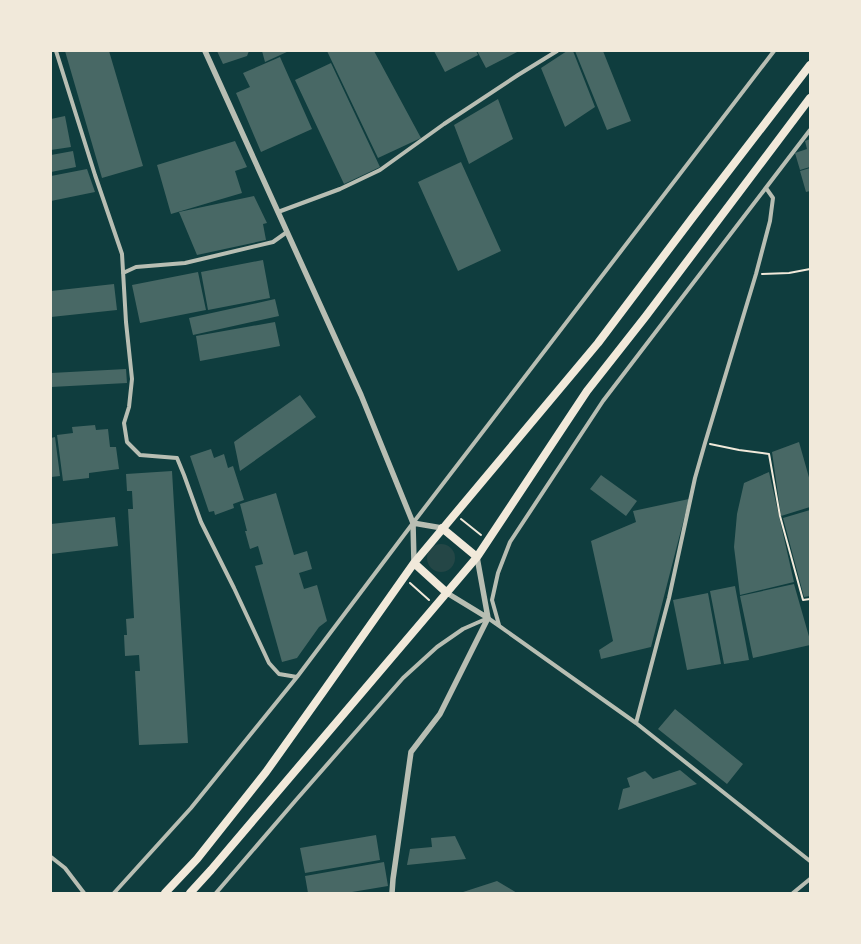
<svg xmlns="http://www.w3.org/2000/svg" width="861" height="944" viewBox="0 0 861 944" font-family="Helvetica,sans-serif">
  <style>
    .green { fill: #244646 }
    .building { fill: #486865 }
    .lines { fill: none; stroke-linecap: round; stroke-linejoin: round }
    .path { stroke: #f1e9da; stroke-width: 2 }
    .minor { stroke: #b8beb3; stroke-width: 4 }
    .tertiary { stroke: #b8beb3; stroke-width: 5.5 }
    .trunk { stroke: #f1e9da; stroke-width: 8 }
  </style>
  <rect width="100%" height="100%" fill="#0f3d3e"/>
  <path class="green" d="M427 558a14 14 0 1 1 28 0a14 14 0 1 1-28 0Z"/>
  <path class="building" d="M65 51H109L143 166 102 178Z
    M217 51H249L247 56 223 64Z
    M262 51H289L265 62Z
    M327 51H374L421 138 378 158Z
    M434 51H476L478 55 445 72Z
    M477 51H519L486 68Z
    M567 51H573L595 107 565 127 541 68Z
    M575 51H603L631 121 607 130Z
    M280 57 312 129 261 152 236 93 250 87 243 73Z
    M331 63 380 167 344 184 295 80Z
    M498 99 513 139 469 164 454 125Z
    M65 116 71 147 51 150V119Z
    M810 139V167L800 170 795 153 807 149 805 141Z
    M235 141 247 167 235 171 242 193 171 214 157 165Z
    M73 151 76 167 51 172V155Z
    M461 162 501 251 458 271 418 182Z
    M810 168V191L806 192 800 171Z
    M87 169 95 192 51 201V176Z
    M254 196 267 223 263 224 266 240 197 255 179 212Z
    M263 260 270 298 208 310 201 272Z
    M198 272 206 310 140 323 132 285Z
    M114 284 117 310 51 317V291Z
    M275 299 279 316 193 335 189 318Z
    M275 322 280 346 200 361 196 336Z
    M126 369 127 383 51 387V373Z
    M300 395 316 417 240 471 234 442Z
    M95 425 96 430 108 429 110 447H116L119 469 89 473V478L63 481 57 435 73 433 72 427Z
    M55 437 60 476 51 477V438Z
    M799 442 810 481V507L781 516 772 452Z
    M211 449 214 458 224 454 228 468 233 466 244 500 233 504 234 508 215 515 214 511 209 512 190 456Z
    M172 471 188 743 139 745 135 671H140L139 655 125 656 124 635H127L126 619 134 618 128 509H133L132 491H127L126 474Z
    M769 472 794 582 740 595 734 547 737 514 744 483Z
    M601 475 637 501 626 516 590 489Z
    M276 493 294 555 307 551 312 569 299 573 304 589 317 585 327 621 319 627 297 658 282 662 255 566 263 564 258 546 250 549 245 531H247L240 504Z
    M689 499 651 647 601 659 599 650 613 641 591 541 636 522 633 511Z
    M810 510V596L804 597 783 518Z
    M115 517 118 546 51 554V524Z
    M794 584 810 640V645L753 658 740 596Z
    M735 586 749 660 724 664 710 591Z
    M708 593 721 664 687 670 673 600Z
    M675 709 743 764 727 784 658 729Z
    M680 770 697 784 618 810 623 789 630 787 627 778 645 771 653 779Z
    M376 835 380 860 305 873 300 848Z
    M455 836 466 859 407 865 410 849 432 847 431 838Z
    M384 862 388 886 346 893H308L305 876Z
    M497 881 517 893H460Z"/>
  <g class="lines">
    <path class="path" d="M762 274 789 273 810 269
      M710 444 739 450 769 454 780 516 803 600 810 599
      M461 519 481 535
      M410 583 429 600"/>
    <path class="minor" d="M56 51 95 175 122 254 126 322 132 379 129 407 124 423 127 442 140 455 177 458 184 475 201 522 234 588 269 663 279 674 297 677
      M278 212 340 189 380 170 444 124 518 75 557 51
      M123 273 136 267 185 263 273 242 287 232
      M499 625 492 600 498 573 510 542 603 401 810 130
      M636 723 669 598 695 478 705 443 756 274 770 221 773 198 766 188
      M51 857 65 868 84 893
      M114 893 191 808 297 677 413 523 774 51
      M216 893 296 800 403 678 437 647 463 629 488 618 636 723 810 861
      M793 893 810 879"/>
    <path class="tertiary" d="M205 51 361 395 413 523 414 563
      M413 523 442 528
      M477 557 488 618
      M447 593 488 618
      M392 893 393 879 411 752 440 714 488 618"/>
    <path class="trunk" d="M442 528 477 557
      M414 563 447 593
      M165 893 197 859 266 772 323 692 414 563 598 343 693 217 810 65
      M190 893 211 870 477 557 587 391 646 316 810 98"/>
  </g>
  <rect width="861" height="944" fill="none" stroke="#f1e9da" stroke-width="104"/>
</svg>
